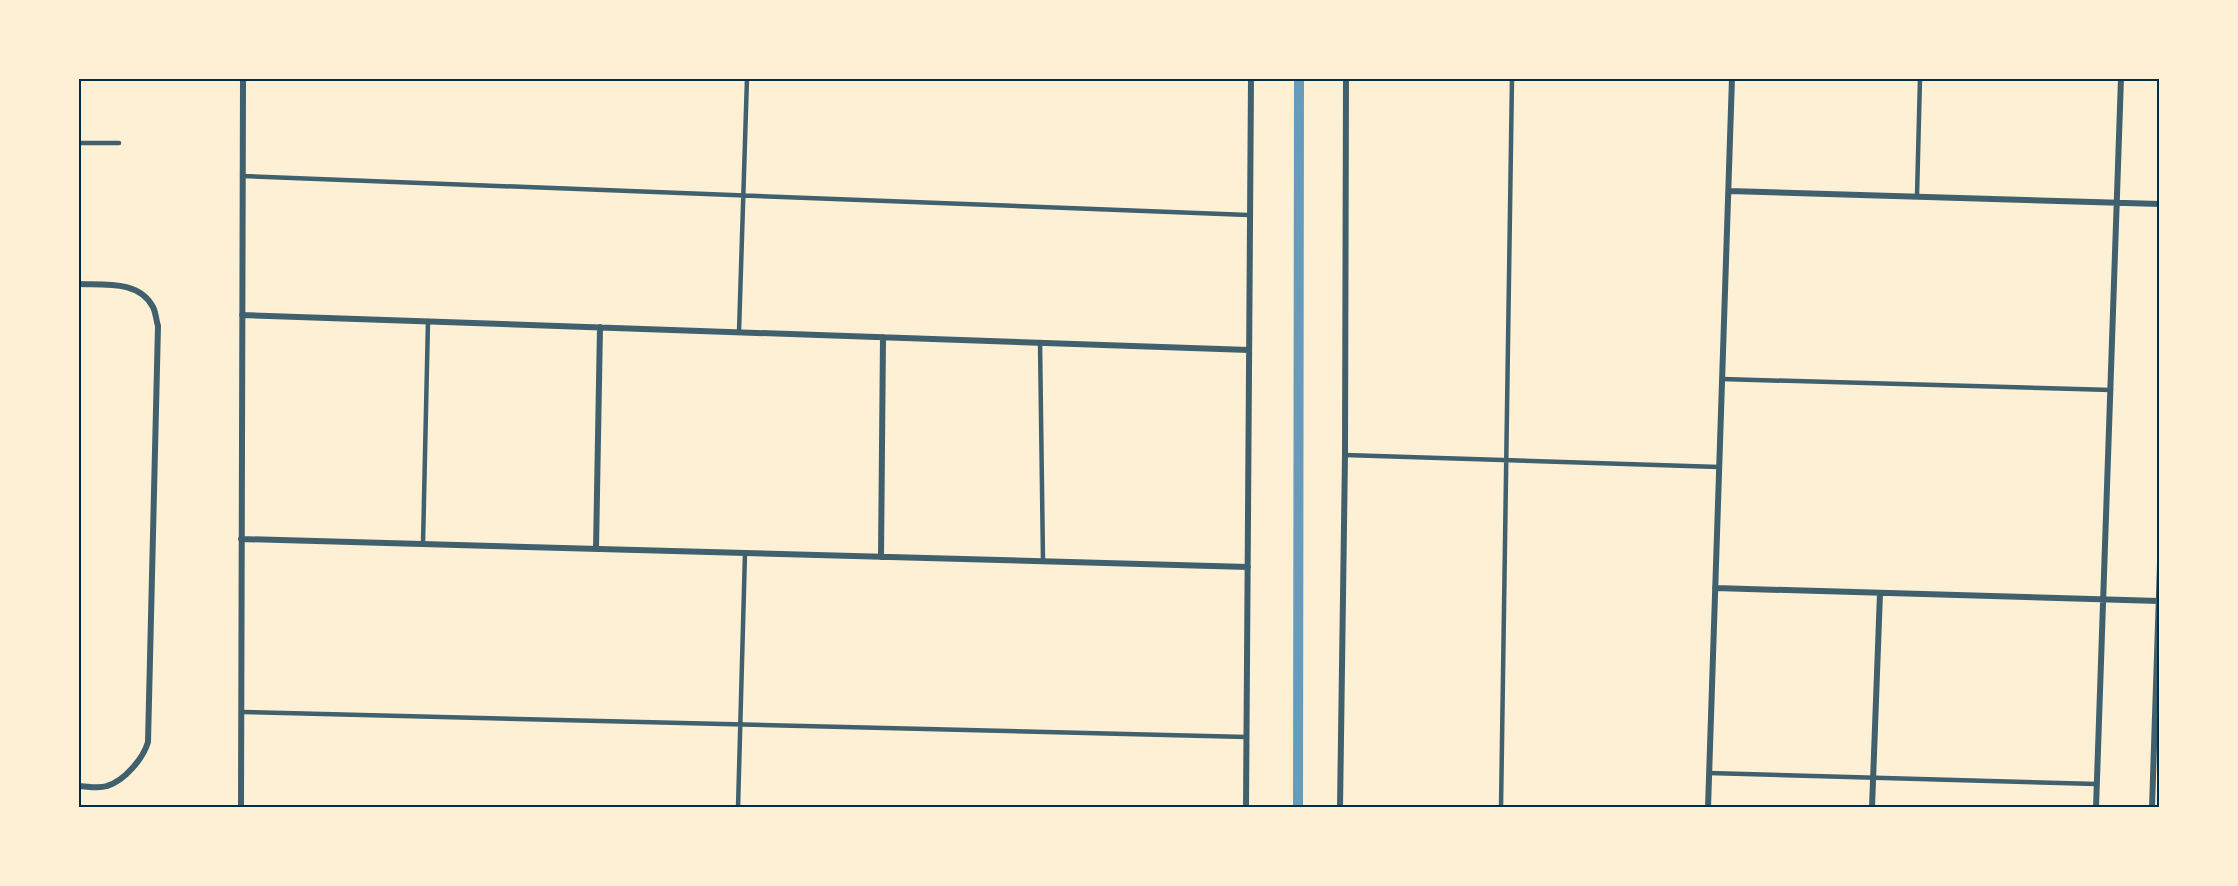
<svg xmlns="http://www.w3.org/2000/svg" width="2238" height="886" viewBox="0 0 2238 886" font-family="'Roboto Condensed',sans-serif">
  <style>
    .lines { fill: none; stroke-linecap: round; stroke-linejoin: round }
    .stream { stroke: #669bbc; stroke-width: 10 }
    .service { stroke: #3f606c; stroke-width: 4.5 }
    .minor { stroke: #3f606c; stroke-width: 6 }
    .neatline { fill: none; stroke: #003049; stroke-width: 2 }
  </style>
  <rect width="100%" height="100%" fill="#fdf0d5"/>
  <g class="lines">
    <path class="stream" d="M1298 808 1299 78"/>
    <path class="service" d="M78 143H119
      M242 176 1248 215
      M1917 196 1920 78
      M739 332 747 78
      M1040 342 1043 561
      M1722 379 2111 390
      M1345 455 1719 467
      M423 544 428 321
      M241 712 1246 737
      M1709 773 2097 784
      M738 808 745 553
      M1501 808 1512 78"/>
    <path class="minor" d="M1729 191 2160 204
      M78 284C104 285 139 280 153 307 156 313 156 320 158 326L148 742C143 759 124 781 107 786 98 789 87 786 78 786
      M242 315 1249 350
      M241 539 1248 567
      M596 549 600 327
      M881 557 883 337
      M1715 588 2159 601
      M241 808 243 78
      M1246 808 1251 78
      M1340 808 1345 455 1346 78
      M1708 808 1732 78
      M1872 808 1880 593
      M2096 808 2121 78
      M2152 808 2160 563"/>
  </g>
  <rect width="2238" height="886" fill="none" stroke="#fdf0d5" stroke-width="159"/>
  <rect x="80" y="80" width="2078" height="726" class="neatline"/>
</svg>
